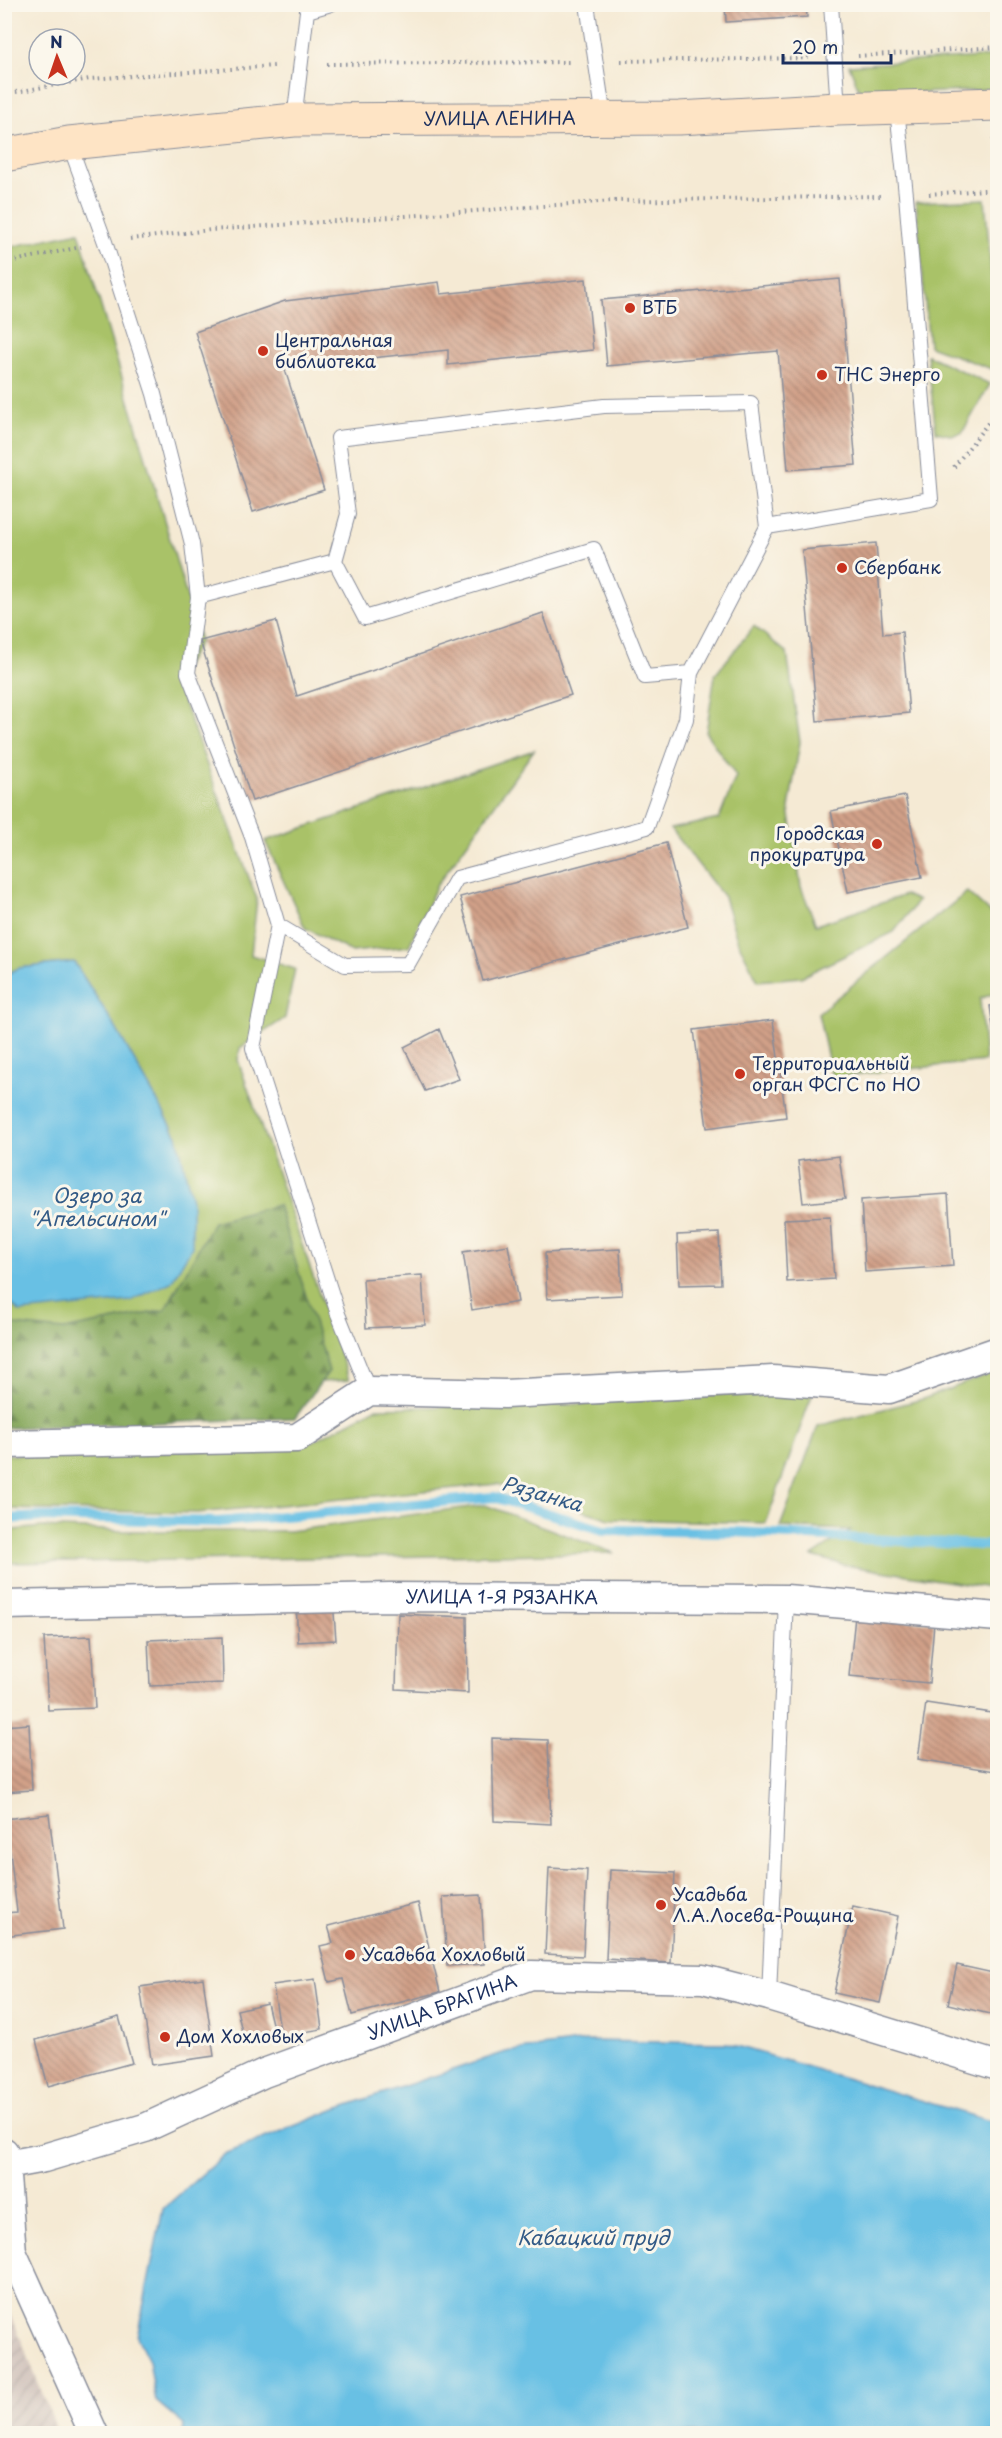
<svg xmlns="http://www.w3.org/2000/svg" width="1002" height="2438" viewBox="0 0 1002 2438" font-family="'Playpen Sans',sans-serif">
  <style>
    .industrial { fill: url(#industrial-furrows) }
    .grass { fill: #a9c268; stroke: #627863; stroke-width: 1.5 }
    .forest { fill: url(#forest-firs); stroke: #506c5d; stroke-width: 1.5 }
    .water { fill: #67c0e4; stroke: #4178a1; stroke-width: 1.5 }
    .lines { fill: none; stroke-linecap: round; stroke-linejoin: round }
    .stream { stroke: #67c0e4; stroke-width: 10 }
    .building { fill: url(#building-back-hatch) }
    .service-casing { stroke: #888c99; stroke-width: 16 }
    .minor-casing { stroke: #888c99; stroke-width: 31 }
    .secondary-casing { stroke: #888c99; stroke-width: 35 }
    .path { stroke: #888c99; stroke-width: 4; stroke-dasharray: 1.5 4.5; stroke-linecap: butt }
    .service { stroke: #fff; stroke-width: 14 }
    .minor { stroke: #fff; stroke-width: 28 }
    .secondary { stroke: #fee4c5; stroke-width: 33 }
    .poi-dot { fill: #c8321e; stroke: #fbf7ec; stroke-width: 2 }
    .labels { text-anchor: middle; stroke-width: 6; stroke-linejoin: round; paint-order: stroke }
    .street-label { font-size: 18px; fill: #1b2f5e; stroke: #fbf7ec }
    .poi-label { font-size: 18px; fill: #1b2f5e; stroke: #fbf7ec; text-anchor: start }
    .water-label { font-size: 20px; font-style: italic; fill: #325a86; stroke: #fbf7ec }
  </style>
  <defs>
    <pattern id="industrial-furrows" width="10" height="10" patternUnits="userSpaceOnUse" patternTransform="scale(1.5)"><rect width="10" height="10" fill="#cfc1ba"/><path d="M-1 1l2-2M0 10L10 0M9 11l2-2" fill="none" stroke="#b1a6a2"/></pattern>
    <pattern id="forest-firs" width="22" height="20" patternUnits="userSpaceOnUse" patternTransform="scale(1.5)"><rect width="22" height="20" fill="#86a85c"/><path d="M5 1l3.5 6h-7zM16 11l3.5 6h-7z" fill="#6d894f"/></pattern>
    <pattern id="building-back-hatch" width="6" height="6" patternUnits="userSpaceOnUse" patternTransform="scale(1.5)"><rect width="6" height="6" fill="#d1a088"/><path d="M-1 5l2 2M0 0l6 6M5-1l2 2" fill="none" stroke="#a98372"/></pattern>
  </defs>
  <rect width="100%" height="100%" fill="#fbf7ec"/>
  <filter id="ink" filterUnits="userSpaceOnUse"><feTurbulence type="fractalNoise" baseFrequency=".0167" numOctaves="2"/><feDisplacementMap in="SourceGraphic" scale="12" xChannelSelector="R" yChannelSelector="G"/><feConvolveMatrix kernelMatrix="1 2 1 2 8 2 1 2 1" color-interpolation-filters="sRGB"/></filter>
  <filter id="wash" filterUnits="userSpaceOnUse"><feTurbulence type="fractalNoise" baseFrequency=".008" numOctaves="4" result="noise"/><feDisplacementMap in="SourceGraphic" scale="24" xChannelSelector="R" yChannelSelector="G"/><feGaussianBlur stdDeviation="1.35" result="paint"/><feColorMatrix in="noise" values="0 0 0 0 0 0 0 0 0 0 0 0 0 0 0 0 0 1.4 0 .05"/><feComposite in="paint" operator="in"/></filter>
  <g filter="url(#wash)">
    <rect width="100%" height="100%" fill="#f5ead4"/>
    <path class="industrial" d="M4 2299H5L58 2433H5Z"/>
    <path class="grass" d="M997 56V90L861 95 849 65Z
      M985 199 997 339V371L929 346 916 202Z
      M79 232 200 641 176 682 257 899 251 955 295 969 285 1018 240 1048 238 1060 349 1380 5 1405 4 1297 20 1312 177 1136 114 1025 74 962 19 968 5 975V248Z
      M927 355 990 384 962 433 950 435 936 432Z
      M754 626 787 653 800 742 789 808 801 887 816 925 905 895 918 901 894 932 801 977 758 981 738 942 724 897 670 829 719 819 736 776 706 733 715 675Z
      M534 750 437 885 409 946 352 952 305 928 265 841Z
      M967 892 997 919V992L980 999 985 1061 832 1077 818 1013Z
      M997 1371V1589L844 1565 812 1556 851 1530 780 1527 818 1426 923 1399Z
      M769 1380 812 1395 766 1523 610 1519 497 1484 197 1513 5 1509V1455L302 1447 376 1408 584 1404Z
      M485 1505 614 1553 5 1563V1531L42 1527 124 1531H289Z"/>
    <path class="forest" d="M278 1205 329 1371 295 1418 5 1428V1324L64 1330 165 1310 213 1222Z"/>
    <path class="water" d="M74 962 114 1025 177 1136 192 1201V1247L171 1282 130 1301 20 1312 4 1297 5 975 19 968Z
      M586 2041 727 2043 997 2123V2433H183L184 2425 156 2401 149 2361 137 2337 163 2209 225 2154 336 2109 506 2052Z"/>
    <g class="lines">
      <path class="stream" d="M4 1519 44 1517 218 1522 494 1497 603 1530 734 1532 998 1546"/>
    </g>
    <g id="blocks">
      <path class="building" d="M725 4H806L807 17 726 22Z
        M586 279 593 350 448 365V350L284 367 324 490 253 512 195 332 285 301 439 282 441 294Z
        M840 279 856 465 788 470 778 351 607 366 601 300Z
        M876 543 883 634 902 632 909 713 817 721 802 550Z
        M543 613 571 695 252 801 200 641 276 621 297 696Z
        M905 796 922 877 848 892 831 811Z
        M666 843 688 927 483 981 460 897Z
        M998 1005V1048H996L990 1006Z
        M773 1020 786 1117 707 1128 694 1030Z
        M439 1029 459 1079 425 1091 404 1047Z
        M839 1156 845 1199 803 1203 798 1161Z
        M948 1194 953 1266 865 1272 861 1200Z
        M830 1217 834 1279 787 1282 784 1219Z
        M719 1233 721 1284 679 1285 677 1235Z
        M508 1245 518 1302 472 1310 463 1252Z
        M620 1249 622 1295 547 1299 545 1253Z
        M422 1275 425 1325 366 1328 363 1279Z
        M333 1600 336 1640 298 1642 296 1602Z
        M398 1614 467 1617 468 1693 396 1689Z
        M855 1616 934 1623 929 1683 849 1676Z
        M91 1636 95 1708 48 1710 44 1638Z
        M222 1637 223 1683 150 1686 148 1640Z
        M926 1703 998 1714 996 1771 918 1759Z
        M29 1724 32 1790 4 1792V1726Z
        M492 1738 548 1740 551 1824 494 1821Z
        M49 1814 63 1929 4 1936V1913L17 1912 10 1852 4 1853V1819Z
        M549 1868 587 1870 583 1956 545 1954Z
        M610 1870 675 1873 671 1963 606 1959Z
        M481 1895 485 1964 447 1966 443 1897Z
        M418 1903 440 1992 352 2015 343 1979 329 1982 320 1946 333 1943 328 1926Z
        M853 1906 898 1916 880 2003 834 1993Z
        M957 1965 998 1974V2016L948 2004Z
        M203 1978 214 2056 152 2065 140 1987Z
        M315 1979 322 2029 281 2036 273 1985Z
        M267 2003 275 2036 245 2044 237 2010Z
        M119 2017 132 2063 48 2086 36 2040Z"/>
    </g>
  </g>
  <g filter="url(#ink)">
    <use href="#blocks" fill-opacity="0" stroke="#888c99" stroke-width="1.5"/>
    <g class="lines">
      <g class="service-casing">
        <path id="service" d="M587 4 604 118
          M831 4 838 109
          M294 120 307 11 331 4
          M69 143 105 242 154 394 192 544 198 597 188 673 252 837 278 925 253 1048 338 1314 369 1391
          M198 597 335 561
          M691 673 645 677 594 549 365 618 335 561 348 514 338 438 604 406 751 403 767 527
          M278 925 345 965 408 964 457 878 647 827 686 719 691 673 767 527 931 499 906 195 897 109
          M769 1996 786 1599"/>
      </g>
      <g class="minor-casing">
        <g id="minor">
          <path d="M4 1444 297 1438 369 1391 505 1394 773 1380 889 1389 998 1351"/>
          <path id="s1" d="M4 1605 390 1597 786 1599 998 1617"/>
          <path d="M4 2152 12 2252 94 2434"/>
          <path id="s2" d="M6 2165 44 2158 145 2128 264 2073 531 1975 703 1979 769 1996 998 2066"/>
        </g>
      </g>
      <g class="secondary-casing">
        <g id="secondary">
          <path id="s3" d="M4 155 69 143 294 120 679 118 838 109 998 104"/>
        </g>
      </g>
      <path class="path" d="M858 56 998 47
        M621 61 811 58
        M327 64 571 62
        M4 94 90 79 274 66
        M993 138 998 169
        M929 194 998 189
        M130 239 211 230 613 201 880 196
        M4 263 81 247
        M954 467 998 410"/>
      <use href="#service" class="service"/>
      <use href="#minor" class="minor"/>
      <use href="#secondary" class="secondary"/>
    </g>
  </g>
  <g class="poi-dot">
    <circle cx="630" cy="308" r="6"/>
    <circle cx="263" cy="351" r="6"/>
    <circle cx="822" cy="375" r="6"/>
    <circle cx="842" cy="568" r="6"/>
    <circle cx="877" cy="844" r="6"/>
    <circle cx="740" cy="1074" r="6"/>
    <circle cx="661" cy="1905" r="6"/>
    <circle cx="350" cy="1955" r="6"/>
    <circle cx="165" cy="2037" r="6"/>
  </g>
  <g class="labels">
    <g class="street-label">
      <text dy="6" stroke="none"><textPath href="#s3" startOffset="498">УЛИЦА ЛЕНИНА</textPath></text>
      <text dy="6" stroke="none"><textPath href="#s1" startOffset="498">УЛИЦА 1-Я РЯЗАНКА</textPath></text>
      <text dy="6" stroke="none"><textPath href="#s2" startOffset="465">УЛИЦА БРАГИНА</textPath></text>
    </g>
    <g class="poi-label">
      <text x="642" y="314">ВТБ</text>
      <text x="275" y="347">Центральная<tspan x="275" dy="21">библиотека</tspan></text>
      <text x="834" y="381">ТНС Энерго</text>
      <text x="854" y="574">Сбербанк</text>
      <text x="865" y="840" text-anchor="end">Городская<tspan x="865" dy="21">прокуратура</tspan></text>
      <text x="752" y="1070">Территориальный<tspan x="752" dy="21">орган ФСГС по НО</tspan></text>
      <text x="673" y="1901">Усадьба<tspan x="673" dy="21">Л.А.Лосева-Рощина</tspan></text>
      <text x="362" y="1961">Усадьба Хохловый</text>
      <text x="177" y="2043">Дом Хохловых</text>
    </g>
    <g class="water-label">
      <text x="97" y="1203">Озеро за<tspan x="97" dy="23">"Апельсином"</tspan></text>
      <text transform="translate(542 1494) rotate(16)" y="7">Рязанка</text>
      <text x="593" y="2245">Кабацкий пруд</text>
    </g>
  </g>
  <rect width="1002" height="2438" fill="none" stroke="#fbf7ec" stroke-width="24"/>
  <g transform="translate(57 57) rotate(358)"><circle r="28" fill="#fbf7ec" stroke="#a1a7b3" stroke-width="1.5"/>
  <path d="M0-4.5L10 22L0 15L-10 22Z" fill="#c8321e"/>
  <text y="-9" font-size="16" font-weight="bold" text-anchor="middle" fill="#1b2f5e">N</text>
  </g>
  <path d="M783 54v9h108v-9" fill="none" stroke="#1b2f5e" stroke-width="3"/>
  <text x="792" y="54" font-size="18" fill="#1b2f5e" stroke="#fbf7ec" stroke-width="4.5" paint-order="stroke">20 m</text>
</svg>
